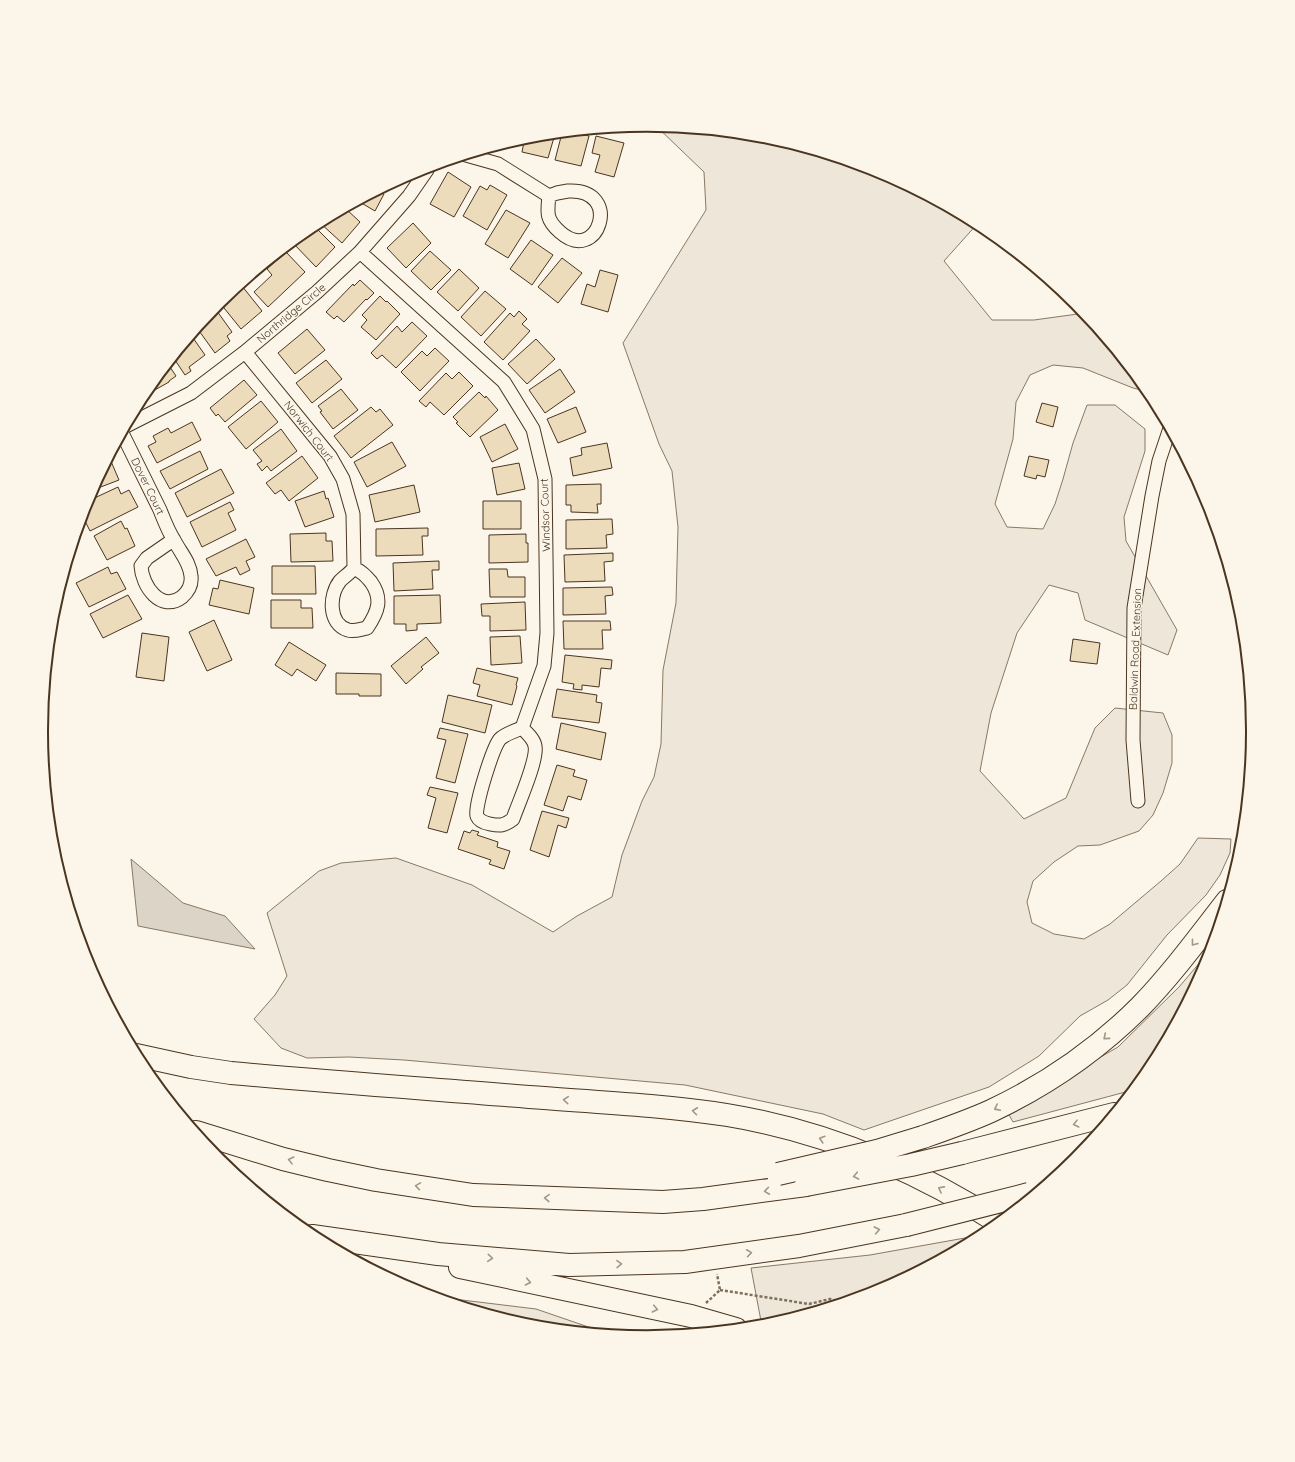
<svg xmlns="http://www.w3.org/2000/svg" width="1295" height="1462" viewBox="0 0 1295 1462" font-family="Quicksand,sans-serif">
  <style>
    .green { fill: #ede6d9; stroke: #887966 }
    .water { fill: #dcd4c6; stroke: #887966 }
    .building { fill: #ecdcbc; stroke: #4a3520 }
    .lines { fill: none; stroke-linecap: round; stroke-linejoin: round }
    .minor-casing { stroke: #4a3520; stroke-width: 15 }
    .motorway-casing { stroke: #4a3520; stroke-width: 24 }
    .path { stroke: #7f6f5c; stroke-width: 2.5; stroke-dasharray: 3 2; stroke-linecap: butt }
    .minor { stroke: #fbf6e9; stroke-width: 13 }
    .motorway { stroke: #fbf6e9; stroke-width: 22 }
    .motorway-bridge-casing { stroke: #4a3520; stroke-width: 24; stroke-linecap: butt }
    .motorway-bridge { stroke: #fbf6e9; stroke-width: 22 }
    .oneway { stroke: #a29684 }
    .labels { text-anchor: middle; stroke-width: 3; stroke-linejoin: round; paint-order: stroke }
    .street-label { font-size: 11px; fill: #4a3520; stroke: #fbf6e9 }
    .rim { fill: none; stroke: #4a3520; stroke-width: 2 }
  </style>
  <rect width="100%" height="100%" fill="#fbf6e9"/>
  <path class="green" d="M655 125 766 136 880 171 978 223 944 261 992 320H1034L1085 313 1150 392 1133 388 1083 368 1053 365 1030 375 1016 402 1013 439 995 504 1007 527 1043 529 1055 504 1063 479 1073 443 1087 405H1115L1145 429V451L1124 517 1126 541 1177 630 1168 655 1085 620 1078 593 1049 585 1017 633 991 713 980 771 1024 819 1066 798 1095 728 1115 708 1163 713 1172 735V763L1163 793 1153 815 1139 831 1100 845 1078 846 1054 862 1033 881 1027 902 1032 923 1054 934 1084 939 1110 924 1161 881 1180 864 1198 838 1231 839 1230 853 1220 875 1206 895 1167 935 1127 985 1108 1000 1080 1016 1039 1056 989 1087 864 1130 823 1114 685 1085 404 1060 349 1057 307 1058 281 1048 254 1019 275 995 287 976 267 913 319 871 341 863 396 858 472 885 553 932 577 916 612 897 622 855 642 801 654 777 661 744 663 670 676 603 678 527 672 471 659 444 623 343 706 210 704 172Z
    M1213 947 1208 963 1152 1068 1133 1090 1013 1122 1007 1111 1118 1047 1179 987Z
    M976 1236 979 1238 879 1291 770 1324 761 1321 751 1268 870 1255Z
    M429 1296 536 1309 606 1333 529 1326Z"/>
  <path class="water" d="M131 859 183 903 225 916 255 949 138 926Z"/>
  <path class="building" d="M572 132 589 136 581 166 555 160 562 133Z
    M555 134 548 158 522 152 525 137Z
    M596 136 624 143 614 177 595 172 600 155 592 153Z
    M518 140 517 146 506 143Z
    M448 172 471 187 454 217 430 204Z
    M490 185 507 195 487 230 463 216 480 186 487 190Z
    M378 191 384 194 375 211 358 201Z
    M345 208 360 222 342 243 319 222Z
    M506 210 530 223 508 258 485 244Z
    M413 223 431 243 406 268 387 248Z
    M313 225 335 247 316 267 292 242Z
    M531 240 553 255 532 285 510 269Z
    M430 251 451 270 431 290 411 271Z
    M286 252 305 272 268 307 254 292 272 275 267 269Z
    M562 258 582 273 558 303 538 287Z
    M459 269 479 288 458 311 437 292Z
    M600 270 618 275 608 312 581 304 587 284 595 287Z
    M360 280 374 293 367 300 366 299 344 322 337 316 334 319 326 312 353 284 354 286Z
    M242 286 262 311 241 329 220 303Z
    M485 291 506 309 481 336 461 317Z
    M380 296 386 302 387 301 400 314 376 340 361 327 367 320 362 315Z
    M214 307 232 332 227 336 230 341 215 353 197 328Z
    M519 311 527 319 522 324 530 331 503 360 484 342 510 313 514 317Z
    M412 322 427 336 396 368 382 355 377 359 371 353 397 326 402 332Z
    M307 329 325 350 295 374 278 353Z
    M191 335 205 355 189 367 191 371 185 375 173 357Z
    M536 339 555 359 527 384 508 364Z
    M435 348 449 361 420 391 401 372 422 351 427 356Z
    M326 360 342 379 312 403 296 383Z
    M168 364 176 376 169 381V382L153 391 149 386Z
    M560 369 575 392 545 413 529 390Z
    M459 372 473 386 444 415 430 402 426 407 419 401 446 373 452 379Z
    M244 380 257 395 225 422 218 414 216 416 210 408Z
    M341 389 358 410 333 429 320 412 322 411 318 406Z
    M479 392 485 398 486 396 498 410 470 437 456 423 458 422 453 417Z
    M261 401 278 422 246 449 228 427Z
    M1042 403 1058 407 1053 427 1036 422Z
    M371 407 376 412 380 409 393 425 351 458 334 436Z
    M576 407 586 432 558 443 547 419Z
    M192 422 201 440 157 463 148 446 156 442 153 436 168 428 171 433Z
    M505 424 518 449 492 462 480 437Z
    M281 429 297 451 271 471 267 466 262 471 257 464 262 461 253 450Z
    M392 442 406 466 367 487 354 462Z
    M607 443 612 468 573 476 570 458 582 455 581 448Z
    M200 451 208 469 170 489 160 471Z
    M302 456 318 478 289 501 281 490 275 494 266 483Z
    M1029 456 1049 460 1045 477 1037 475 1036 479 1024 476Z
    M110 459 119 480 98 488 97 486 93 487 108 460Z
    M519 463 525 489 497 495 492 468Z
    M221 469 234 493 187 517 175 493Z
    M601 484V504H597L598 513 571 512V505H566V485Z
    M414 485 420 512 375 522 369 495Z
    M118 487 121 494 129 490 138 507 90 531 82 515 83 512 86 511 84 508 86 502Z
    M324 491 326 499 328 498 334 517 305 527 295 501Z
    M483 501H521V529H483Z
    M230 502 234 510 228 513 236 530 202 547 190 522Z
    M612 519 613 534 606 535 607 548 566 549V520Z
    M121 521 125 529 127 528 135 546 107 560 94 536Z
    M428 528V536H422L423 555 376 556V529Z
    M326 533V541H332L333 561 291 562 290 534Z
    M526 534V543H528V562L489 563V535Z
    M246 539 255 557 246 561 250 570 240 575 236 567 216 576 206 559Z
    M613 553V561L604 562 605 581 565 582 564 555Z
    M439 561V570H432L433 589 394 591 393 563Z
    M272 566H315L316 594H272Z
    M108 567 111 574 117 572 126 589 89 607 76 583Z
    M489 569H507L508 577H525V597H490Z
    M220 580 254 588 249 614 209 605 213 588 218 589Z
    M612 587 613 595 605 596 606 614 563 615V588Z
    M128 595 142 619 103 638 90 614Z
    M440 595 441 623 417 624V630L406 631V624H394V596Z
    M271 600H301V608H312L313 628H271Z
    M525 602 526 630 490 631V616H482L481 604Z
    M214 620 232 660 207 671 189 632Z
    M563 621H610L611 630H602L603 649H564Z
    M142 633 169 637 164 681 136 677Z
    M520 636 522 663 491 665 490 637Z
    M426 637 439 653 421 667 423 669 406 684 391 666Z
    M1073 639 1100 643 1097 664 1070 661Z
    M289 642 326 665 316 681 297 669 292 676 275 665Z
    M565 655 612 660 611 669 601 668 599 687 582 685V690L573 689 574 684 562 682Z
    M477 668 518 678 516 685 517 686 512 705 477 696 480 685 473 683Z
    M336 673 381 674V696H359V694H336Z
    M557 689 597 695 596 702 602 703 599 723 552 717Z
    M448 695 492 705 485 733 442 722Z
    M561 723 606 733 601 760 556 749Z
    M440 728 468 734 455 783 436 778 446 740 437 738Z
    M557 765 575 770 573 776 587 780 581 800 568 796 563 811 544 805Z
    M430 787 458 793 447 833 428 828 436 798 427 795Z
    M542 811 569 818 566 828 558 825 549 857 530 850Z
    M472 830 479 832 477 835 498 842 497 847 510 851 504 869 489 864 491 860 458 849 464 831 470 833Z"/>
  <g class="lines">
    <g class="minor-casing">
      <path id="minor" d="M466 155 498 164 549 196
        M568 191C624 188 598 266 560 232 546 220 547 213 549 196L557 193Z
        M360 252 504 382 533 429 545 479 547 633 544 666 522 728C515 731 505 734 500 739 493 747 474 807 477 816 479 821 485 823 490 824 500 826 504 826 513 819 518 804 538 760 535 746 534 739 527 733 522 728
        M245 352 330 456 343 479 353 514 354 568C350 573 344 577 340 581 329 595 328 624 348 630 354 632 361 629 367 628 378 612 383 599 371 582 365 575 362 572 354 568
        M126 426 191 393 245 352 317 292 360 252 409 196 427 170 428 167
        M122 433C135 459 147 484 160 510 164 520 168 531 174 540 180 552 190 562 191 576 192 584 189 591 182 597 161 613 142 586 141 566L147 558 173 540
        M1138 801 1133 740 1134 608 1152 496 1159 461 1170 428"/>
    </g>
    <g class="motorway-casing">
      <path id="motorway" d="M136 1055 191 1067 231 1073C330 1082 430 1089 529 1097 595 1102 662 1105 727 1115 824 1131 917 1170 999 1223
        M196 1132 283 1159 328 1170 376 1180 473 1195 663 1202 703 1199 806 1185
        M923 1137C946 1129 969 1121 991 1111 1046 1085 1097 1050 1140 1007 1172 974 1199 937 1227 901
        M962 1153 1114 1114
        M312 1236 438 1254 569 1265 685 1262 799 1246 906 1225
        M460 1267 691 1316 736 1329"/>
    </g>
    <path class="path" d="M720 1290 809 1304 830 1299 842 1303
      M706 1303 720 1290 717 1274"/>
    <use href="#minor" class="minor"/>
    <use href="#motorway" class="motorway"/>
    <g class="motorway-bridge-casing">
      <path id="motorway-bridge" d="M778 1174 877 1151 923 1137
        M806 1185 911 1165 962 1153
        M906 1225 1029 1194"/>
    </g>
    <use href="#motorway-bridge" class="motorway-bridge"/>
  </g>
  <defs><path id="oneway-chevron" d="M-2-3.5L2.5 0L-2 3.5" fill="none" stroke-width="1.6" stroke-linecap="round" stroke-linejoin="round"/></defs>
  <g class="oneway">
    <use href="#oneway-chevron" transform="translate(1194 943) rotate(128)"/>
    <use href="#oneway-chevron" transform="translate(1106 1037) rotate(140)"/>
    <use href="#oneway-chevron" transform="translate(566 1100) rotate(-175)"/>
    <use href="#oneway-chevron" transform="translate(997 1108) rotate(153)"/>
    <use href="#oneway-chevron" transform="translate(695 1111) rotate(-173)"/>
    <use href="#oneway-chevron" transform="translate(1076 1124) rotate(166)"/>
    <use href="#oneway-chevron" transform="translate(822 1139) rotate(-163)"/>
    <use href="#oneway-chevron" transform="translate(291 1160) rotate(-166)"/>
    <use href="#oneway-chevron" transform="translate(856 1176) rotate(169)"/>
    <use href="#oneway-chevron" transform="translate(418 1186) rotate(-171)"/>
    <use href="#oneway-chevron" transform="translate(941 1189) rotate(-152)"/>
    <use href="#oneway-chevron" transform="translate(767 1191) rotate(172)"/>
    <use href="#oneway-chevron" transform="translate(547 1198) rotate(-178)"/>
    <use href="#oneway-chevron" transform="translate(877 1230) rotate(-11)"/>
    <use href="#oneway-chevron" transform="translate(749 1253) rotate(-8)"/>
    <use href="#oneway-chevron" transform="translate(490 1258) rotate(5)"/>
    <use href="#oneway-chevron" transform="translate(619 1264) rotate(-1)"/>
    <use href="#oneway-chevron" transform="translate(528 1282) rotate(12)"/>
    <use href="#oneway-chevron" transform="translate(655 1309) rotate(12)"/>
  </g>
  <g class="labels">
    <g class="street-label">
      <text transform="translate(291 313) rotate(-40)" y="4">Northridge Circle</text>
      <text transform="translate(309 431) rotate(52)" y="4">Norwich Court</text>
      <text transform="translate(148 486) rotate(64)" y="4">Dover Court</text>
      <text transform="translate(545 515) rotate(-92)" y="4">Windsor Court</text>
      <text transform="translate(1135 649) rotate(-88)" y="4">Baldwin Road Extension</text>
    </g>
  </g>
  <path d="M0 0H1295V1462H0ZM48 731a599 599 0 1 1 1198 0a599 599 0 1 1-1198 0Z" fill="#fbf6e9" fill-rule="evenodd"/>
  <path class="rim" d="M48 731a599 599 0 1 1 1198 0a599 599 0 1 1-1198 0Z"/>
</svg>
